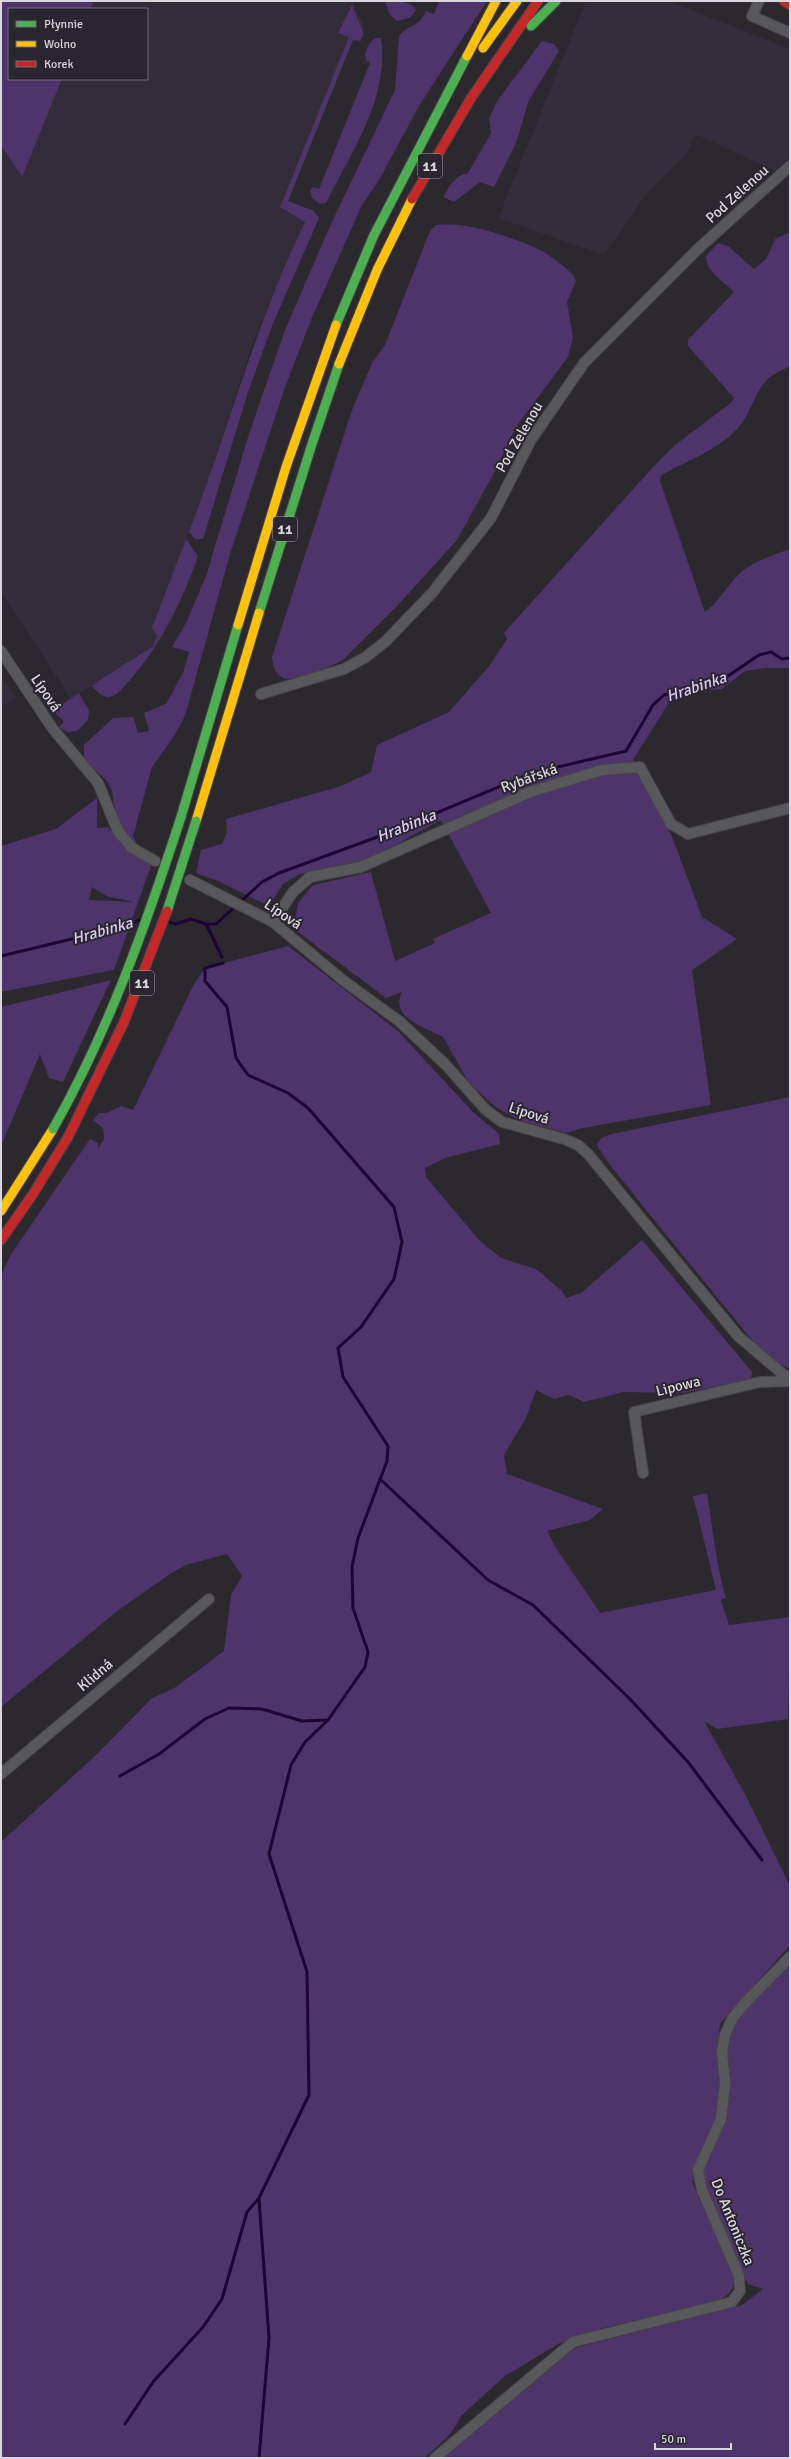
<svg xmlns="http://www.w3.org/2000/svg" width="791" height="2459" viewBox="0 0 791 2459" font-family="Signika,sans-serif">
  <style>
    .built { fill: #332d3b }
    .green { fill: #4d346b; fill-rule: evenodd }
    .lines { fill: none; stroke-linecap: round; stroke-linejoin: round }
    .stream { stroke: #1d0434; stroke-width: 3 }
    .street-casing { stroke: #47454a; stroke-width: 12 }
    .fast-casing { stroke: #47454a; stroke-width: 11 }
    .slow-casing { stroke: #47454a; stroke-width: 11 }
    .jam-casing { stroke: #47454a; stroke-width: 11 }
    .street { stroke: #58575a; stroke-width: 10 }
    .fast { stroke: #4caf50; stroke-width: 9 }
    .slow { stroke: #ffc107; stroke-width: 9 }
    .jam { stroke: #c62828; stroke-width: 9 }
    .fast-bridge-casing { stroke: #47454a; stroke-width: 11; stroke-linecap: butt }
    .jam-bridge-casing { stroke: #47454a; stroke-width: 11; stroke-linecap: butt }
    .fast-bridge { stroke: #4caf50; stroke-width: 9 }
    .jam-bridge { stroke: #c62828; stroke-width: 9 }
    .labels { text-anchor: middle; stroke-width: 4; stroke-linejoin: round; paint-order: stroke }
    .shield { fill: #2a2630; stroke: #a4a1a9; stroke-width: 1 }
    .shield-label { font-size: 14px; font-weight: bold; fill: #d9d6dd }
    .street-label { font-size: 15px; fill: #d9d6dd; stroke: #2a2630 }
    .water-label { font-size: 16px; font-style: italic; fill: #dbcbf6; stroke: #2a2630 }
  </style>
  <rect width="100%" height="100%" fill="#2b282e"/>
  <path class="built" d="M94 1H352L365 28 349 37 280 207 305 222 254 339 205 491 152 628 157 636 153 646 71 699 1 592V145L22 177 62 79H147V9H90Z
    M586 1H669L790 49V158L775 171 695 134 687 154 648 192 604 255 498 218Z
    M1 675 16 698 1 707Z"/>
  <path class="green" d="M1 1H94L90 9H9V79H62L22 177 1 145Z
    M385 1C395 1 411 0 416 10L410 18 397 21 390 15Z
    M439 1H487L419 106 379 180 362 205 311 320 284 390 230 554 185 716 174 736 152 767 133 836 137 844C125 837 116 817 114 804 112 796 114 792 109 784 106 778 90 766 84 760V745L113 718 133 717 138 733 149 731 144 713 166 704 184 671 189 652 172 647 187 621 206 576 249 434 285 330 330 226 395 90 399 36C408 24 419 28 426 11L434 14Z
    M352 5 364 34 360 41 353 40 288 201 314 211 319 218 272 326 248 392 203 539H195L189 532C229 428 256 322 305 222L280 207 349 37 338 33Z
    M376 38H381C390 97 351 153 326 203L320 204 312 198 310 190 313 187 319 189 370 63 366 60C363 54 369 41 376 38Z
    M542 41 554 44 559 51 529 100 516 143 494 187 480 182 454 202 443 197 451 184 459 176 468 173 491 133 489 119 497 101Z
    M436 225C464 221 513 237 538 249 551 255 562 265 573 275L576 281 567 302 573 338 568 357 516 427 494 473 457 540 398 605 344 659C333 666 295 682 283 678 276 676 272 664 272 657L352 410 372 363 385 345 430 231Z
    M790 232V366C783 370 773 374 767 380 754 393 751 414 738 428 720 449 689 460 665 473L661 476 660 481 705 612C719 602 726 587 738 575 752 561 772 556 790 549V668H766L745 671 722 689 684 692 668 704 633 760 673 839 702 917 737 939 692 970 711 1105 578 1129 567 1133 521 1121 497 1108 469 1083 443 1037C425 1027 389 1018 402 992L386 998 294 929 298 903 313 885 371 872 395 961 435 943 433 939 491 913 441 820 365 861 300 874 283 884 269 906 218 881 196 873 201 850 222 844 227 832 226 819 341 786 371 772 377 745 449 712 490 665 507 639 504 633 653 467 675 445 732 402 734 398 688 346V340L734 292C724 282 706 272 706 256L718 243 728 246 754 269 766 259 775 239Z
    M186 539 198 556C182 602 162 643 130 680 124 686 118 696 109 697 100 697 97 690 91 686L153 646 157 636 152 628Z
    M79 693 89 711 88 720 77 731 68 732 59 727 63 723V720L52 711Z
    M97 798V828L108 827 125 847 152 863 114 970 1 992V846L56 829ZM92 887 106 896 134 902 89 900Z
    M288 946 398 1031 473 1112 499 1134 500 1144 445 1158 425 1168 426 1177 480 1241 501 1258 536 1269 562 1291 566 1298 581 1293 642 1240 752 1372 751 1380 682 1393 624 1392 584 1402 569 1395 554 1399 536 1390 526 1418 504 1455 507 1474 603 1509 590 1520 547 1531 554 1545 600 1613 716 1590 693 1496 707 1493C713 1529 716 1564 726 1598L721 1600 729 1625 790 1617 788 1719 717 1729 704 1721 746 1796 790 1886V1945L720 2024 717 2057 726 2052 730 2034 737 2018 790 1962V2458H444L575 2348 742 2305 763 2289 748 2284 705 2187 692 2180C697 2204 743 2268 732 2289 727 2298 718 2300 709 2303L603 2328 560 2343 505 2376 461 2416C453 2434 438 2446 424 2458H1V1842L96 1755 151 1699 176 1687 224 1651 231 1595 242 1576 227 1554 186 1565 170 1574 116 1612 1 1707V1276L11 1254 90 1139 98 1143V1149L104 1139 103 1128 93 1120 99 1113H106L121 1106 133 1110 194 984 205 968Z
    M111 980 63 1082 49 1078 40 1054 1 1146V1007Z
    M790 1097V1369L778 1363 756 1345 641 1204C633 1191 598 1154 597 1143L603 1137 612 1134Z"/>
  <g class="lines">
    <path class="stream" d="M169 922 176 924 191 919 206 924H216L262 882 279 873 391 832 532 773 626 751 653 705 664 695 725 678 759 655 771 652 782 659 790 658
      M206 924 222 957
      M1 956 126 926 139 920
      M380 1479 488 1580 533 1605 630 1699 688 1762 762 1860
      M120 1776 159 1754 205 1719 229 1708 262 1709 302 1721 328 1720
      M125 2424 153 2382 203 2327 222 2299 247 2212 259 2198 309 2095 307 1972 269 1854 291 1765 305 1742 328 1720 365 1667 368 1652 353 1608 352 1567 358 1538 387 1461 388 1446 343 1377 338 1348 361 1327 394 1279 402 1242 394 1207 308 1108 288 1093 248 1075 236 1058 227 1007 205 981V968L223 963
      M259 2458 269 2338 259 2199"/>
    <g class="street-casing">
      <path id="street" d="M759 1 752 16 790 33
        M1 651 53 729 98 783 118 831 132 848 155 861
        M261 694 344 669 366 657 386 641 432 593 491 518 531 440 584 363 699 248 790 166
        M190 880 273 922 344 981 399 1021 445 1064 486 1110 502 1122 564 1139 578 1145 588 1154 738 1336 784 1375 790 1377
        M273 922 293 892 310 877 361 867 530 792 602 770 640 767 671 824 688 834 790 808
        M643 1473 634 1412 760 1382 790 1381
        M1 1774 209 1599
        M435 2458 573 2342 732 2302 740 2291 739 2276 702 2190 698 2170 721 2119 725 2083 722 2052 725 2035 732 2019 746 2002 790 1957"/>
    </g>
    <g class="fast-casing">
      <path id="fast" d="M531 26 556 1
        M336 325 374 235 467 56
        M259 613 312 444 339 364
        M181 817 238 625"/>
    </g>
    <g class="slow-casing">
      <path id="slow" d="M483 48 517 1
        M467 56 496 1
        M339 364 377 270 412 199
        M238 625 286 467 336 325
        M196 821 259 613
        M1 1211 53 1129"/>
    </g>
    <g class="jam-casing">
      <path id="jam" d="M784 1 790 5
        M412 199 471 98 538 1
        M1 1240 33 1194 68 1137"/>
    </g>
    <use href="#street" class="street"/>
    <use href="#fast" class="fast"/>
    <use href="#slow" class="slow"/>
    <use href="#jam" class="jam"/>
    <g class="fast-bridge-casing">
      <path id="fast-bridge" d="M167 911 196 821
        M53 1129C109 1030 146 925 181 817"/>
    </g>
    <g class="jam-bridge-casing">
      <path id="jam-bridge" d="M68 1137 124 1022 167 911"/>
    </g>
    <use href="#fast-bridge" class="fast-bridge"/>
    <use href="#jam-bridge" class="jam-bridge"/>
  </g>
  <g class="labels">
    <g class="shield">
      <rect x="418" y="154" width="24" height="24" rx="3"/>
      <rect x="273" y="517" width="24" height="24" rx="3"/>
      <rect x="130" y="971" width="24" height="24" rx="3"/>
    </g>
    <g class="shield-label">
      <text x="430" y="171">11</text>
      <text x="285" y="534">11</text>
      <text x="142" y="988">11</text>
    </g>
    <g class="street-label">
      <text transform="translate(737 194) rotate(-42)" y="5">Pod Zelenou</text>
      <text transform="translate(519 437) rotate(-60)" y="5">Pod Zelenou</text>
      <text transform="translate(46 693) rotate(56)" y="5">Lípová</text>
      <text transform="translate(529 778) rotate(-20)" y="5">Rybářská</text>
      <text transform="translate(283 914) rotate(34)" y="5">Lípová</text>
      <text transform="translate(529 1113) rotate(18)" y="5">Lípová</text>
      <text transform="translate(678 1386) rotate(-14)" y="5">Lipowa</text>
      <text transform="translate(95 1675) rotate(-40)" y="5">Klidná</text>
      <text transform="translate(733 2222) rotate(68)" y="5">Do Antoniczka</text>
    </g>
    <g class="water-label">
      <text transform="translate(696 686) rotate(-19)" y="6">Hrabinka</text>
      <text transform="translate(406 825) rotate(-22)" y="6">Hrabinka</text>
      <text transform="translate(102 930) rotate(-16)" y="6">Hrabinka</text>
    </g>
  </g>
  <rect width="791" height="2459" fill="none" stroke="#d9d6dd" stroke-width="4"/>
  <rect x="8" y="8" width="140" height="72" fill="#2a2630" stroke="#706c75"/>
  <rect x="16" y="21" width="20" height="6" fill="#4caf50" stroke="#706c75"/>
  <text x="44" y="28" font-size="12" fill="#d9d6dd">Płynnie</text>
  <rect x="16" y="41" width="20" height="6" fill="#ffc107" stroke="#706c75"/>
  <text x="44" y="48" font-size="12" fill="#d9d6dd">Wolno</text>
  <rect x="16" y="61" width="20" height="6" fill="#c62828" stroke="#706c75"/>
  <text x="44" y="68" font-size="12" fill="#d9d6dd">Korek</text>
  <path d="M655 2443v6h76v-6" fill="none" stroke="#d9d6dd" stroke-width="2"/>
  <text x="661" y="2443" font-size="12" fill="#d9d6dd" stroke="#2a2630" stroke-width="3" paint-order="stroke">50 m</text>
</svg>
